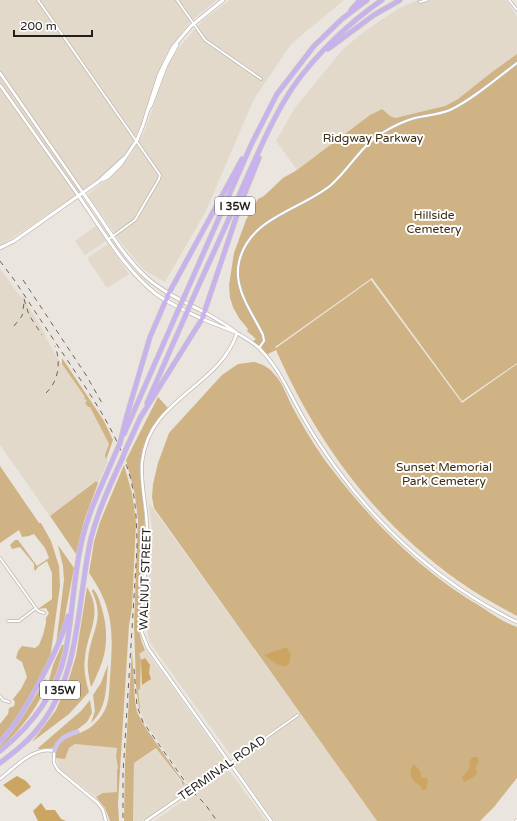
<svg xmlns="http://www.w3.org/2000/svg" width="517" height="821" viewBox="0 0 517 821" font-family="'Varela Round',sans-serif">
  <style>
    .built { fill: #e2d9cb }
    .green { fill: #d0b384 }
    .water { fill: #cda562 }
    .lines { fill: none; stroke-linecap: round; stroke-linejoin: round }
    .minor-casing { stroke: #beb9b2; stroke-width: 3.5 }
    .tertiary-casing { stroke: #beb9b2; stroke-width: 4 }
    .secondary-casing { stroke: #beb9b2; stroke-width: 4.5 }
    .trunk-casing { stroke: #c5c5c4; stroke-width: 5 }
    .motorway-casing { stroke: #c5c5c4; stroke-width: 5.5 }
    .minor { stroke: #fff; stroke-width: 2 }
    .tertiary { stroke: #fff; stroke-width: 2.5 }
    .secondary { stroke: #fff; stroke-width: 3 }
    .trunk { stroke: #d4c0f3; stroke-width: 3.5 }
    .motorway { stroke: #c9b1f0; stroke-width: 4 }
    .rail { stroke: #686661; stroke-width: 1; stroke-dasharray: 5 5; stroke-linecap: butt }
    .motorway-bridge-casing { stroke: #c5c5c4; stroke-width: 5.5; stroke-linecap: butt }
    .motorway-bridge { stroke: #c9b1f0; stroke-width: 4 }
    .labels { text-anchor: middle; stroke-width: 4; stroke-linejoin: round; paint-order: stroke }
    .shield { fill: #fff; stroke: #636260; stroke-width: 1 }
    .shield-label { font-size: 11px; font-weight: bold; fill: #201f1c }
    .park-label { font-size: 12px; fill: #3d2c0e; stroke: #fff }
    .street-label { font-size: 12px; fill: #201f1c; stroke: #fff }
  </style>
  <rect width="100%" height="100%" fill="#eae5de"/>
  <path class="built" d="M0 0H217L189 23 168 51 156 77 141 124 130 147 120 160 108 171 81 192 0 246Z
    M230 0H344L291 44 254 99 206 211 165 282 144 270 123 245 88 196 89 193 113 175 130 157 144 132 169 64 181 45 204 19Z
    M418 0H506L517 16V54L492 72 458 99 445 106 395 118 390 116 370 115 297 170 276 141 294 109 343 49 365 31 399 8Z
    M96 226 106 241 85 255 75 241Z
    M108 244 129 274 107 288 87 258Z
    M0 269 23 300 21 293 26 300 27 304 46 335 45 336 57 357 85 397 87 402H85L88 407H90L109 444 105 455 106 460 108 461 98 483 95 481 50 516 0 445Z
    M149 503 299 712 233 758 150 643 148 637 147 629 149 578 152 531Z
    M145 649 224 760V763L192 786 187 782 146 724 139 709 138 690 140 689 141 659 138 654Z
    M299 712 377 821H274L234 765V763L299 716Z
    M75 744 117 748 116 756 118 769H117V792L103 793 96 797 60 769 56 758 65 759 69 748Z
    M157 748 183 785 185 784 188 789 142 821H133L134 763Z
    M228 769 266 821H154Z"/>
  <path class="green" d="M517 54V363L462 401 372 278 275 347 276 348 371 280 462 403 517 364V616C497 605 476 594 457 580 374 520 317 443 276 350L266 355 252 342 256 339 247 331 248 329 239 318 233 307 230 298 229 285 234 253 246 220 258 199 264 196 283 178 297 170 370 115 382 109 390 116 395 118 445 106 458 99 492 72Z
    M62 358 104 421 113 440 106 460 105 455 109 444 90 407H88L85 403 87 401 84 398 85 397 62 364Z
    M254 362C262 364 269 367 274 374 283 383 287 397 293 408 305 430 318 452 334 472 375 525 424 574 483 608 493 615 505 623 517 627V778L494 807 480 821H377L154 508 152 497 153 484 158 463 169 433 222 375 238 364Z
    M158 397 168 408C125 451 145 482 145 533 144 566 140 598 139 631L142 643 145 650 139 654 141 659 140 689 138 690 140 709H139L136 685 134 624 138 521 135 495 126 460Z
    M124 465 132 493 136 522 132 608 129 625 118 803 119 821H110L105 808 96 797 103 793 117 792V769H118L116 756 117 748 75 744 69 748 65 759 56 758C55 738 70 738 84 731 91 728 97 722 102 715 110 704 109 690 110 677 113 634 115 610 89 573L94 542 100 522Z
    M0 466 39 523H41L51 541 59 566 60 586 50 659 18 717 0 739V724L8 714 9 708 14 706 15 702 13 699 21 689 27 677 22 662 16 658 18 651 22 646 35 648 39 645 43 635 46 623V618L49 613 46 608 38 609 52 599V573L47 561 38 567 35 571 34 569V564L20 547 12 549 10 545 15 540H18L37 566 49 558 45 548 34 534 29 536 22 537 19 530 0 543Z
    M96 481 98 483 84 521 76 554 50 516Z
    M58 545 74 568 64 621 56 645 64 580 63 566Z
    M87 587C104 615 87 631 85 658 83 670 86 681 89 692L69 714 32 742 56 710 68 682 76 656Z
    M93 589C98 594 100 602 102 609 108 630 108 650 99 670 96 676 95 681 91 687 89 678 87 669 88 660 90 632 106 621 92 591Z
    M62 645H64C60 665 53 683 44 700L53 665Z
    M132 650 135 701 137 712 145 727 185 784 183 785 181 780 156 748 134 763 133 821H124L125 762Z
    M108 664C106 686 108 707 91 723L95 711 93 695 101 683Z
    M46 678C46 700 17 734 0 748V746C19 726 32 702 46 678Z
    M90 700 92 713 87 722 78 729 62 736 52 748 39 749 38 748 81 711Z"/>
  <path class="water" d="M284 648H287L291 654 289 664 284 667 277 664 264 655Z
    M145 658 150 665 149 673 151 679 142 685 141 660Z
    M473 757H477L479 760 476 767 477 773 475 776 464 782 462 777 469 769 470 760Z
    M413 765H415L420 771 421 777 427 778 428 780 426 790H422C420 783 416 784 413 780 411 777 411 773 410 770Z
    M17 776 26 781 31 787 17 797 3 785Z
    M41 803 46 810H55L61 819 66 821H38L33 811Z"/>
  <g class="lines">
    <g class="minor-casing">
      <path id="minor" d="M38 0 160 175 159 179 135 220 109 239
        M177 0 205 40 261 79
        M509 0 517 10
        M420 2 427 0
        M259 348 264 341 263 335C252 312 233 289 239 262 249 217 301 210 331 185 350 168 360 147 382 133 392 127 403 121 415 118 426 115 438 115 450 110 472 100 497 78 517 63
        M0 558 38 611 44 613
        M8 621H19L36 608
        M0 696 3 700 9 702
        M230 763 298 715
        M516 821 517 820"/>
    </g>
    <g class="tertiary-casing">
      <path id="tertiary" d="M0 73 83 193
        M0 85 78 195
        M204 312C216 319 227 325 237 333 245 338 253 342 260 349 278 367 288 390 300 412 311 432 323 450 336 468 383 532 446 588 517 622
        M202 319 237 333
        M237 333C224 373 183 389 159 420 149 432 144 447 142 462 140 484 147 507 147 529 148 564 140 598 142 633L148 648 271 821
        M0 779C15 767 34 746 54 751V763L58 770 98 803 103 810 106 821
        M146 821 230 763"/>
    </g>
    <g class="secondary-casing">
      <path id="secondary" d="M147 111 151 105 166 65 177 45
        M101 180 108 177 121 164 137 140 143 125 159 75 173 47 191 26 223 0
        M83 193C104 221 120 253 146 277 163 292 184 302 204 312
        M78 195C102 229 123 268 156 294 170 304 186 311 202 319
        M0 248 14 241 98 182 124 158"/>
    </g>
    <g class="trunk-casing">
      <path id="trunk" d="M54 751C58 740 65 735 77 732"/>
    </g>
    <g class="motorway-casing">
      <path id="motorway" d="M351 10 360 0
        M328 49 374 15 400 0
        M185 295 252 143 277 94 314 46 342 19 367 0
        M193 298C210 260 228 222 244 184 259 151 273 117 293 87 316 54 350 22 382 0
        M147 403 184 319
        M140 418 202 319 242 200 259 158
        M124 434 176 315
        M120 443 127 415 150 337 169 293 242 159
        M126 449 141 416
        M0 742C17 724 28 703 40 681 51 660 62 639 68 616
        M0 751C31 726 56 694 65 654 73 616 73 577 82 540 89 509 104 481 116 452
        M0 763C14 752 29 741 40 726 81 673 77 601 91 538 98 511 110 485 122 459"/>
    </g>
    <use href="#minor" class="minor"/>
    <use href="#tertiary" class="tertiary"/>
    <use href="#secondary" class="secondary"/>
    <use href="#trunk" class="trunk"/>
    <use href="#motorway" class="motorway"/>
    <path class="rail" d="M0 261 15 281C34 310 53 339 72 367 96 403 120 438 131 480 136 503 137 526 137 549L123 773V821
      M23 280 86 375 102 403
      M24 299 29 315 42 335
      M14 326 22 316 24 303
      M46 393C59 381 61 362 55 346
      M134 669 137 706 143 722 191 790 205 804 217 821"/>
    <g class="motorway-bridge-casing">
      <path id="motorway-bridge" d="M176 315 185 295
        M184 319 193 298
        M116 452 120 443
        M122 459 126 449"/>
    </g>
    <use href="#motorway-bridge" class="motorway-bridge"/>
  </g>
  <g class="labels">
    <g class="shield">
      <rect x="215" y="197" width="40" height="18" rx="3"/>
      <rect x="40" y="681" width="40" height="18" rx="3"/>
    </g>
    <g class="shield-label">
      <text x="235" y="210">I 35W</text>
      <text x="60" y="694">I 35W</text>
    </g>
    <g class="park-label">
      <text x="373" y="142">Ridgway Parkway</text>
      <text x="434" y="219">Hillside<tspan x="434" dy="14">Cemetery</tspan></text>
      <text x="444" y="471">Sunset Memorial<tspan x="444" dy="14">Park Cemetery</tspan></text>
    </g>
    <g class="street-label">
      <text transform="translate(145 579) rotate(-88)" y="4">WALNUT STREET</text>
      <text transform="translate(222 768) rotate(-35)" y="4">TERMINAL ROAD</text>
    </g>
  </g>
  <path d="M14 30v6h78v-6" fill="none" stroke="#201f1c" stroke-width="2"/>
  <text x="20" y="30" font-size="12" fill="#201f1c" stroke="#ffffff" stroke-width="3" paint-order="stroke">200 m</text>
</svg>
